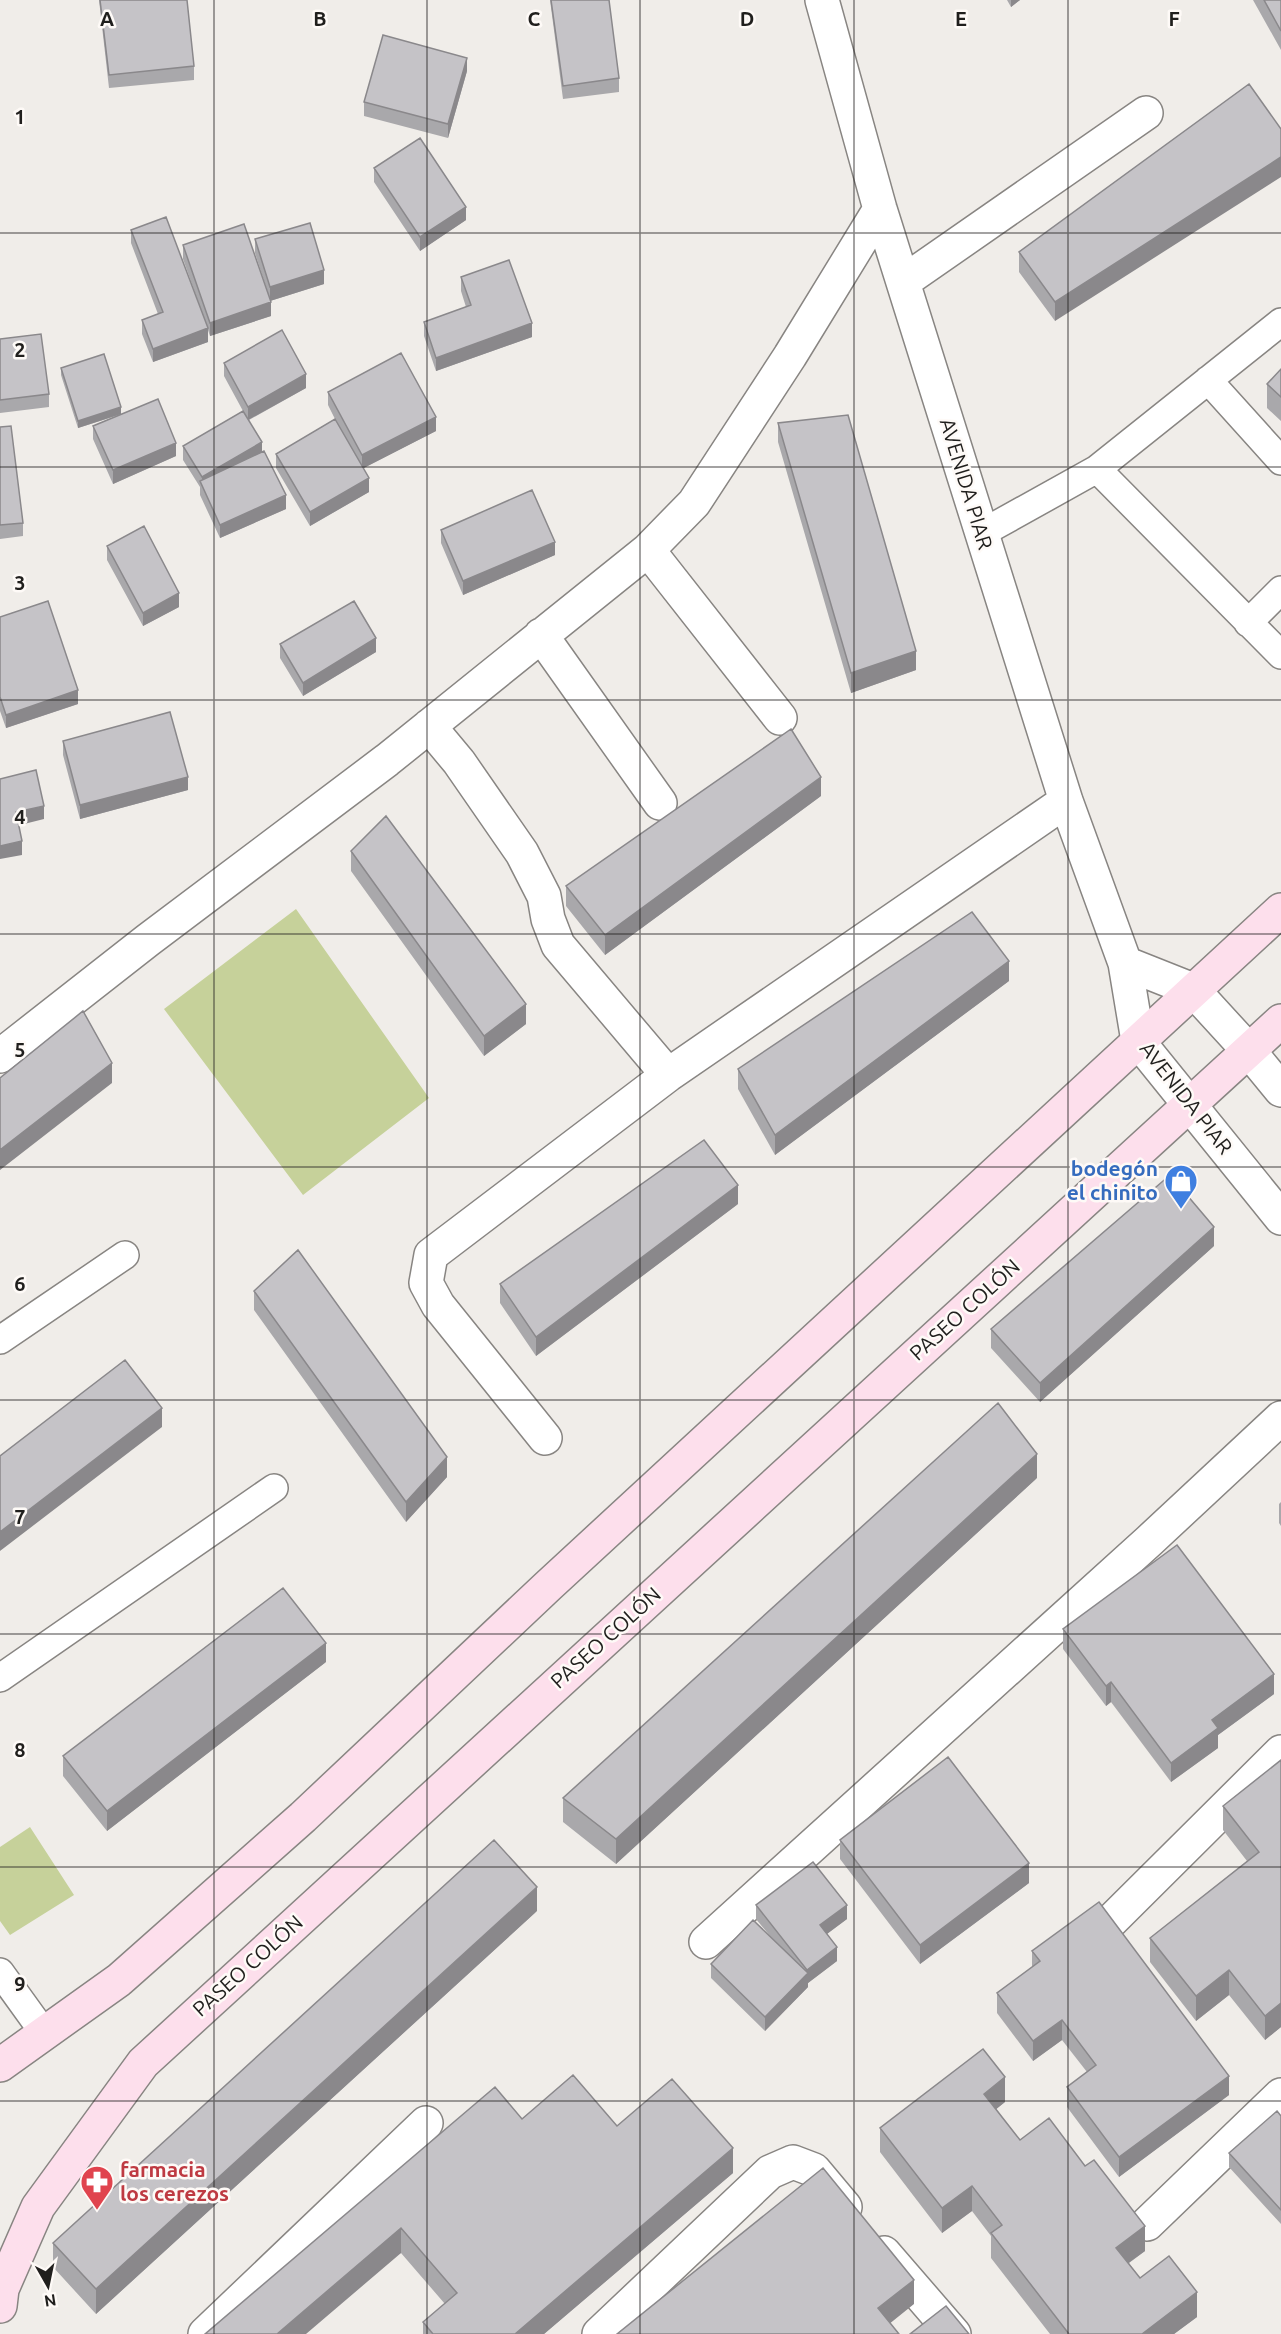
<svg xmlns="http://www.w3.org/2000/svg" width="1281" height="2334" viewBox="0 0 1281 2334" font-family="Ubuntu,sans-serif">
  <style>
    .green { fill: #c6d19a }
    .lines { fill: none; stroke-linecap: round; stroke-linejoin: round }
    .lane-casing { stroke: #888582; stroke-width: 30 }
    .street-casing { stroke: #888582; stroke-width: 36 }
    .secondary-casing { stroke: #888582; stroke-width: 36 }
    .lane { stroke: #fff; stroke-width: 27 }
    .street { stroke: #fff; stroke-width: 33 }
    .secondary { stroke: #fddfec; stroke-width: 33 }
    .wall { fill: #a9a8ab }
    .shaded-wall { fill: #8a888b }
    .building { fill: #c5c3c7; stroke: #8a888b; stroke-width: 1.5 }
    .grid { fill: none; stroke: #201f1d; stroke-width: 1.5; stroke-opacity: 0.55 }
    .labels { text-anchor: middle; stroke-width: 5; stroke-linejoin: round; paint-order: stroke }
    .street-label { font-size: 21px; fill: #201f1d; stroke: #fefaf7 }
    .shop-label { font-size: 21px; font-weight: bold; fill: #366cbe; stroke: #fefaf7; text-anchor: end }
    .health-label { font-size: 21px; font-weight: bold; fill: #be3a42; stroke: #fefaf7; text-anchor: start }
    .grid-label { font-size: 20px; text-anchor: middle; font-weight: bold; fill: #201f1d; stroke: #fefaf7; stroke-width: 5; stroke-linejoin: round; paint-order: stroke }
  </style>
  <rect width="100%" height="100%" fill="#f0ede9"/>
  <path class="green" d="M296 909 429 1098 303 1195 164 1009Z
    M30 1827 74 1895 10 1935 0 1921V1847Z"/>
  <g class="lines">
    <g class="lane-casing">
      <path id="lane" d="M1208 380 1281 461
        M1097 469 1281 655
        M982 533 1097 469 1281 322
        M1248 623 1281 590
        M0 1340 125 1255
        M0 1678 274 1488
        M0 1972 44 2033"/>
    </g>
    <g class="street-casing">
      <path id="street" d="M822 0 880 209 1066 801 1125 963 1138 1041 1281 1218
        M903 282 1146 113
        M648 550 780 718
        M541 635 660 803
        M429 726 459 762 522 853 544 896 548 919 558 945 668 1075
        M1125 963 1193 990 1249 1051 1281 1090
        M0 1056 148 940 387 760 648 550 694 503 790 356 880 209
        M545 1438 438 1305 426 1283 431 1255 668 1075 1066 801
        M1105 1927 1281 1752
        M706 1942 1149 1541 1281 1418
        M1147 2224 1281 2095
        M884 2253 954 2334
        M205 2334 426 2123
        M599 2334 770 2172 793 2162 814 2170 845 2207"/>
    </g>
    <g class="secondary-casing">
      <path id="secondary" d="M0 2065 119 1980 303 1817 548 1586 1281 910
        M0 2306 2 2289 38 2207 143 2063 1281 1021"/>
    </g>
    <use href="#lane" class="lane"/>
    <use href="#street" class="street"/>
    <use href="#secondary" class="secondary"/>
  </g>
  <path class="wall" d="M99 0H187L194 66V80L109 88Z
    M550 0H609L619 78V92L563 99Z
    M1007 0H1020L1011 7Z
    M1253 0H1281V50Z
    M467 71 448 138 364 116V102Z
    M1249 84 1055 321 1019 272V252Z
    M374 168 466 220 420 251 374 182Z
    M131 230 199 304 183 259V245L268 293 255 253V239L324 284 270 301 271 316 210 336 208 330V342L153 362 142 334V320L158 314 131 243Z
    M461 277 532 337 436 371 424 336V322L466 307 461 291Z
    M0 339 49 394V407L0 413Z
    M224 363 306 388 249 420 286 509 220 538 200 495V487L183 460V446L243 411 224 376Z
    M61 368 121 414 176 456 113 484 93 439V426L119 415 78 428 61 375Z
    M1281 369V421L1267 408V384Z
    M328 392 436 431 363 468 369 492 310 526 276 468V454L335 419 328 405Z
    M778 423 916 670 851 693 778 442Z
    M0 427 23 523V536L0 539Z
    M441 530 555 555 463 595 441 543Z
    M107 546 179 607 143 626 107 560Z
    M0 617 78 704 6 728 0 711Z
    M280 644 376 652 303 696 280 658Z
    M63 741 188 790 80 819 63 755Z
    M821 796 605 955 566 906V886Z
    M351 851 526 1024 484 1056 351 871Z
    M1009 981 775 1155 738 1089V1069Z
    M738 1204 536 1356 500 1303V1284Z
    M1214 1246 1040 1402 991 1348V1329Z
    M254 1291 447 1477 406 1522 254 1310Z
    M1037 1478 616 1864 563 1822V1798Z
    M1281 1502V1526L1279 1523V1504Z
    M1063 1629 1274 1694 1218 1735V1748L1171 1782 1111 1702 1106 1706 1063 1649Z
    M326 1662 107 1831 63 1776V1756Z
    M1281 1760V2027L1265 2040 1229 1995 1196 2021 1150 1962V1938L1247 1861 1223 1830V1806Z
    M840 1840 1029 1883 920 1964 840 1859Z
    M756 1905 847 1919 827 1934 837 1961 808 1983V1987L765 2031 711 1978V1964L770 1936 756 1919Z
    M537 1911 96 2314 53 2267V2243Z
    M1032 1951 1229 2095 1119 2177 1067 2107V2087L1087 2072 1062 2040 1033 2061 997 2013V1993L1032 1967Z
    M1005 2102 996 2109 1020 2140 1145 2251 1129 2263 1140 2278 1197 2317 1174 2334H1050L991 2258V2236L972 2211 942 2233 880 2152V2128Z
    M1281 2116V2224L1229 2167V2153Z
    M522 2119 617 2126 733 2173 544 2334H423V2322L445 2304 401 2253 205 2334Z"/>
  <path class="shaded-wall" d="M1011 0H1020L1011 7Z
    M467 58V71L448 138V124Z
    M1281 157V177L1055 321V302Z
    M466 207V220L420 251V237Z
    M324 270V284L270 301V287Z
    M271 302V316L210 336V323Z
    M532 323V337L436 371V358Z
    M208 328V342L153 362V349Z
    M306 374V388L248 420V407Z
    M121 407V414L78 428V421Z
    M436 417V431L362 469V455Z
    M262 442V455L202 487V477Z
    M176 443V456L113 484V470Z
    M369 478V492L310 526V512Z
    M286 495V509L220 538V525Z
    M555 542V555L463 595V581Z
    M179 593V607L143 626V613Z
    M376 638V652L303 696V683Z
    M916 651V670L851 693V673Z
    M78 690V704L6 728V715Z
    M188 777V790L80 819V805Z
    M821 777V796L605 955V935Z
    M44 806V819L16 826V812Z
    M22 841V855L0 859V846Z
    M1009 961V981L775 1155V1135Z
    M526 1004V1024L484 1056V1036Z
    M112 1063V1083L0 1170V1150Z
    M738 1185V1204L536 1356V1337Z
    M1214 1227V1246L1040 1402V1383Z
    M162 1408V1427L0 1551V1532Z
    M1037 1454V1478L616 1864V1839Z
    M447 1457V1477L406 1522V1502Z
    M326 1643V1662L107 1831V1811Z
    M1274 1674V1694L1218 1735V1748L1171 1782V1763L1212 1720Z
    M1111 1682V1702L1106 1706V1686Z
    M1029 1863V1883L920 1964V1945Z
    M537 1887V1911L96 2314V2289Z
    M847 1905V1919L820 1939V1925Z
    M837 1947V1961L808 1983V1987L765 2031V2017L807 1974V1970Z
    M1229 1970V1995L1196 2021V1996Z
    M1281 2003V2027L1265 2040V2016Z
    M1062 2020V2040L1033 2061V2041Z
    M1229 2076V2095L1119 2177V2157Z
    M1005 2077V2102L984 2119V2094Z
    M733 2148V2173L544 2334H515Z
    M972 2186V2211L942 2233V2208Z
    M1145 2226V2251L1116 2272V2248Z
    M401 2228V2253L306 2334H277Z
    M914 2280V2304L878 2333V2308Z
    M1197 2292V2317L1174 2334H1142Z"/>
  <path class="building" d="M100 0H187L194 66 109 75Z
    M551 0H609L619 78 563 86Z
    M1264 0H1281V31Z
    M383 35 467 58 448 124 364 102Z
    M1249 84 1281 129V157L1055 302 1019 252Z
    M420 138 466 207 420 237 374 168Z
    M166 217 208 328 153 349 142 320 163 312 131 230Z
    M310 223 324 270 270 287 255 239Z
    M244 224 271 302 210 323 183 245Z
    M509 260 532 323 436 358 424 322 471 305 461 277Z
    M282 330 306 374 248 407 224 363Z
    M41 334 49 394 0 400V339Z
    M401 353 436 417 362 455 328 392Z
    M104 354 121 407 78 421 61 368Z
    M1281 369V397L1267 384Z
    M158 399 176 443 113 470 93 426Z
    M243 411 262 442 202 477 183 446Z
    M848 415 916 651 851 673 778 423Z
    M335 419 369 478 310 512 276 454Z
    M11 426 23 523 0 525V427Z
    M264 451 286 495 220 525 200 481Z
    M532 490 555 542 463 581 441 530Z
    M144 526 179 593 143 613 107 546Z
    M48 601 78 690 6 715 0 697V617Z
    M354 601 376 638 303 683 280 644Z
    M170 712 188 777 80 805 63 741Z
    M791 729 821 777 605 935 566 886Z
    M36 770 44 806 16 812 22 841 0 846V779Z
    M386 816 526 1004 484 1036 351 851Z
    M972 912 1009 961 775 1135 738 1069Z
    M83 1011 112 1063 0 1150V1078Z
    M704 1140 738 1185 536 1337 500 1284Z
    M1170 1175 1214 1227 1040 1383 991 1329Z
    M298 1250 447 1457 406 1502 254 1291Z
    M125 1360 162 1408 0 1532V1456Z
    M998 1403 1037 1454 616 1839 563 1798Z
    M1177 1545 1274 1674 1212 1720 1218 1728 1171 1763 1111 1682 1106 1686 1063 1629Z
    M283 1588 326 1643 107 1811 63 1756Z
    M948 1757 1029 1863 920 1945 840 1840Z
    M1281 1760V2003L1265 2016 1229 1970 1196 1996 1150 1938 1259 1852 1223 1806Z
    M494 1840 537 1887 96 2289 53 2243Z
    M813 1862 847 1905 820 1925 837 1947 807 1970 756 1905Z
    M1099 1902 1229 2076 1119 2157 1067 2087 1096 2065 1062 2020 1033 2041 997 1993 1040 1961 1032 1951Z
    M753 1920 808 1973 765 2017 711 1964Z
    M983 2049 1005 2077 984 2094 1020 2140 1049 2118 1085 2166 1094 2160 1145 2226 1116 2248 1140 2278 1169 2256 1197 2292 1142 2334H1069L991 2233 1002 2225 972 2186 942 2208 880 2128Z
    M573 2075 617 2126 672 2079 733 2148 515 2334H433L423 2322 457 2293 401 2228 277 2334H205L495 2087 522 2119Z
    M1277 2111 1281 2116V2210L1229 2153Z
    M823 2168 914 2280 878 2308 899 2334H617Z
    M946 2306 969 2334H910Z"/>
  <path class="grid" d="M214 0V2334M427 0V2334M640 0V2334M854 0V2334M1068 0V2334M0 233H1281M0 467H1281M0 700H1281M0 934H1281M0 1167H1281M0 1400H1281M0 1634H1281M0 1867H1281M0 2101H1281"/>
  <defs>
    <g id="shop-pin" transform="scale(1.725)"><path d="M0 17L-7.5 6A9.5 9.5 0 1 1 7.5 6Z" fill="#3f7fe0" stroke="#fefaf7"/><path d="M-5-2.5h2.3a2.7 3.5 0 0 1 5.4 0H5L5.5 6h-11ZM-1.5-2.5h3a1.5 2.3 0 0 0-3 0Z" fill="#fff"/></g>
    <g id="pharmacy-pin" transform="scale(1.725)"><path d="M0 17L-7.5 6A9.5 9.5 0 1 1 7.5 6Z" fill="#e0444e" stroke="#fefaf7"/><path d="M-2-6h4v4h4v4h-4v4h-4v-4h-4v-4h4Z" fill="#fff"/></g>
  </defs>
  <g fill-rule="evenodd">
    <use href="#shop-pin" x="1181" y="1181"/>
    <use href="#pharmacy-pin" x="97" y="2182"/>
  </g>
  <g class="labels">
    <g class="street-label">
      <text transform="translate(966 484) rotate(73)" y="7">AVENIDA PIAR</text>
      <text transform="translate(1186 1098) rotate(52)" y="7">AVENIDA PIAR</text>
      <text transform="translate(965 1310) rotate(-42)" y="7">PASEO COLÓN</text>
      <text transform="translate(606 1638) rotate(-42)" y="7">PASEO COLÓN</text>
      <text transform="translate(248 1966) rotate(-42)" y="7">PASEO COLÓN</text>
    </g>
    <g class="shop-label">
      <text x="1158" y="1176">bodegón<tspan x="1158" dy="24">el chinito</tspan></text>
    </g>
    <g class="health-label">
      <text x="120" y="2177">farmacia<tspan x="120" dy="24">los cerezos</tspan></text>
    </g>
  </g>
  <g class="grid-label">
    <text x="107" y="26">A</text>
    <text x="320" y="26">B</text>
    <text x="534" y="26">C</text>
    <text x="747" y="26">D</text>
    <text x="961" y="26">E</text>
    <text x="1174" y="26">F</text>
    <text x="20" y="124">1</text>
    <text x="20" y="357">2</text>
    <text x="20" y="590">3</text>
    <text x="20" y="824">4</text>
    <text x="20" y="1057">5</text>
    <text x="20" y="1291">6</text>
    <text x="20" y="1524">7</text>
    <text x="20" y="1757">8</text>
    <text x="20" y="1991">9</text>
  </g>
  <g transform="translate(48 2286) rotate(171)" stroke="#fefaf7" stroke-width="4.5" paint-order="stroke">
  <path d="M0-4.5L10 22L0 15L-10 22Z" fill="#201f1d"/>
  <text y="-9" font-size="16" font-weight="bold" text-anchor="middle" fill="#201f1d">N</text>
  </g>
</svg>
